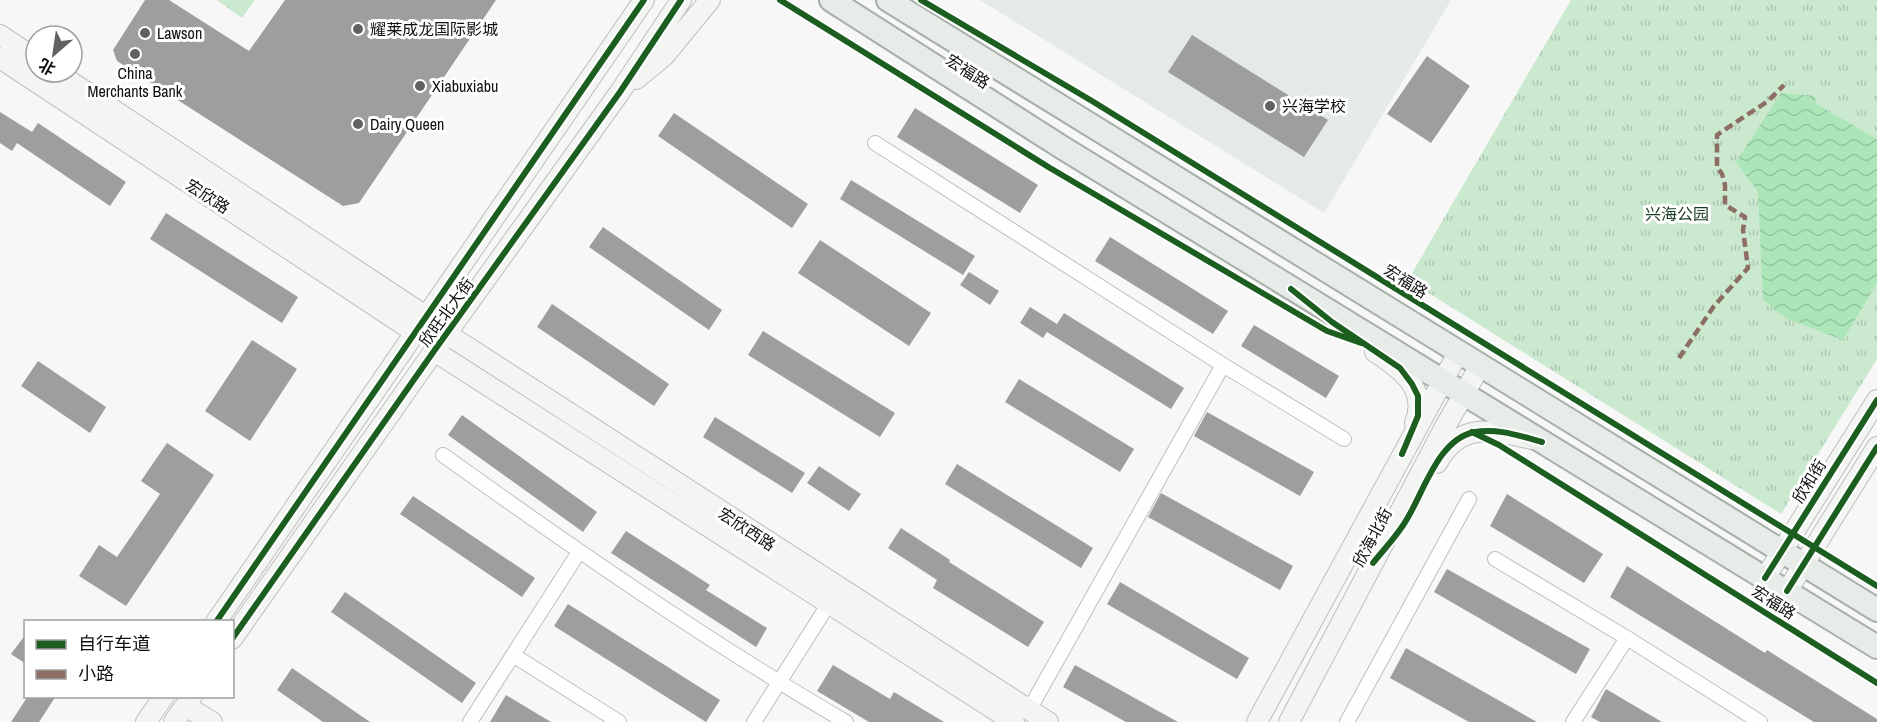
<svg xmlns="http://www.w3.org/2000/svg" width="1877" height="722" viewBox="0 0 1877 722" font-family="'Archivo Narrow','Noto Sans SC',sans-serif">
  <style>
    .built { fill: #e4eae5 }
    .park { fill: url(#park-tufts) }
    .water { fill: url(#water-waves) }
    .building { fill: #9d9e9d }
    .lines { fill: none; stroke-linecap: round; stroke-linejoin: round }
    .street-casing { stroke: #bebfbe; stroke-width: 16 }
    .secondary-casing { stroke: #bebfbe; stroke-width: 22 }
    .primary-casing { stroke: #a6afa8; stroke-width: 26 }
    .street { stroke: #fefefe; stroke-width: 14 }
    .secondary { stroke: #f3f5f3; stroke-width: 20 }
    .primary { stroke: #e8ece8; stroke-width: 22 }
    .quiet { stroke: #8d6e63; stroke-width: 4.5; stroke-dasharray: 9 4.5; stroke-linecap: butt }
    .cycleway-casing { stroke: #fff; stroke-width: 10 }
    .cycleway { stroke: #1b5e20; stroke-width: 6 }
    .poi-dot { fill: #606160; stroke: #fff; stroke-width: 2 }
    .labels { text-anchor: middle; stroke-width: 6; stroke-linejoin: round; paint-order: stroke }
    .poi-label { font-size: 16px; fill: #0f100f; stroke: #fff; text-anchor: start }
    .street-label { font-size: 16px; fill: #0f100f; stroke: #fff }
    .park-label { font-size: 16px; fill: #17391f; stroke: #fff }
  </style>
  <defs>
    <pattern id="park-tufts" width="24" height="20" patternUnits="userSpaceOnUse" patternTransform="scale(1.5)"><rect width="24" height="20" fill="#cae9cf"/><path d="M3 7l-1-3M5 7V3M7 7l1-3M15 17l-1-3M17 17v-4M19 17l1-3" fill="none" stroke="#acc7b1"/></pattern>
    <pattern id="water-waves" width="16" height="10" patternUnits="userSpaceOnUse" patternTransform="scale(1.5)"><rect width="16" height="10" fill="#ace6b8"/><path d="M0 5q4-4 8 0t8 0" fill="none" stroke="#93c49d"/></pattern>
  </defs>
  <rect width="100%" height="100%" fill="#f6f7f6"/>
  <path class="built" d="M980 0H1451L1324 213Z"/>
  <path class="park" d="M217 0H255L242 18Z
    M1571 0H1877V359L1781 514 1408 280Z"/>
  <path class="water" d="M1781 93 1815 96 1816 104 1877 139V283L1843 340 1788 319 1763 300 1758 192 1736 162Z"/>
  <path class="building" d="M145 0H169L249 51 285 0H496L359 203 343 206 117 61 113 50Z
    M1192 35 1328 120 1304 157 1168 72Z
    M1427 56 1470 86 1431 143 1387 114Z
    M915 108 1038 185 1020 213 897 137Z
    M0 112 32 132 38 123 126 182 110 206 17 143 12 151 0 143Z
    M674 113 808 204 792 228 658 136Z
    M851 180 975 256 963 275 840 199Z
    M166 213 298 297 282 323 150 239Z
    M603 227 722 310 709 330 589 247Z
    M1110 237 1228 311 1213 334 1095 261Z
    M820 240 931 313 909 346 798 273Z
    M969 272 999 291 990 305 960 285Z
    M552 304 669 384 654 406 537 327Z
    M1030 307 1057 324 1064 313 1184 388 1171 409 1047 332 1043 338 1020 323Z
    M1254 325 1339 376 1326 398 1241 346Z
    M763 331 895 413 880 437 748 355Z
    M252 340 297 369 250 441 205 411Z
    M38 361 106 407 90 433 21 386Z
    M1019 379 1134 449 1120 472 1005 402Z
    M1207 412 1314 472 1300 496 1194 436Z
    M462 415 597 512 583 532 448 435Z
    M715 417 805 473 792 493 703 437Z
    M167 443 214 475 126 606 79 576 99 545 117 557 160 494 141 481Z
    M957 464 1093 548 1081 568 945 484Z
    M819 466 861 494 849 511 807 483Z
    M1161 493 1293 566 1280 590 1148 517Z
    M1507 494 1603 554 1584 583 1490 526Z
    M413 496 535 578 522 597 400 514Z
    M901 528 950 560 949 562 1044 622 1028 647 933 588 937 580 888 548Z
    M626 531 710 585 706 590 767 628 756 647 611 553Z
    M1627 566 1765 653 1767 650 1877 719V722H1814L1610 597Z
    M1447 569 1590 649 1576 674 1434 592Z
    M1120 582 1249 658 1237 679 1107 604Z
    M345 592 476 683 462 703 331 612Z
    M568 604 720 700 706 722 554 626Z
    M26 634V664L11 654Z
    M1406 648 1537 722H1469L1390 678Z
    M833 665 890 699 894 692 944 722H869L817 691Z
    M1075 665 1178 722H1126L1063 687Z
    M292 668 370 722H323L277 690Z
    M1606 689 1662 722H1600L1591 717Z
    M506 695 551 722H490Z
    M28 696H56L39 722H11Z"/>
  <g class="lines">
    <g class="street-casing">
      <path id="street" d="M875 143 1223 365 1029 710
        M1223 365 1344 439
        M443 455C574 549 707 641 846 722
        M1495 559 1627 638 1760 722
        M513 655 619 722
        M470 722 579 552
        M754 722 833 597
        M1347 722 1469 499
        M1573 722 1627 638"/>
    </g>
    <g class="secondary-casing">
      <path id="secondary" d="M0 35 36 59
        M0 58 416 333
        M56 72 427 317
        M636 79 664 56 710 0
        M447 334 1048 722
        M434 351 1014 722
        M1375 352C1400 368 1429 389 1415 423
        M1437 463C1460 421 1492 430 1532 439
        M1765 578 1877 400
        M1787 591 1877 447
        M216 622 644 0
        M232 639 434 351 620 92 681 0
        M186 706 212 722
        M146 722 164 696
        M174 722 192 696
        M1257 722 1458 353
        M1289 722 1446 425 1480 366"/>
    </g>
    <g class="primary-casing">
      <path id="primary" d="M831 0 1063 148 1877 647
        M888 0 1877 610"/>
    </g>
    <use href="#street" class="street"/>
    <use href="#secondary" class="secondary"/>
    <use href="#primary" class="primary"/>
    <path class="quiet" d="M1679 358 1714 306 1748 268 1743 230 1745 217 1725 205V185L1722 174 1717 167V135L1768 101 1784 85"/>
    <g class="cycleway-casing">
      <path id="cycleway" d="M780 0 1050 168 1327 331 1361 343
        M921 0 1092 101 1877 586
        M1291 289 1332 322 1400 368 1412 384 1418 396V416L1402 454
        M1472 432 1499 445 1877 683
        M1373 563C1384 549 1398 535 1407 519 1424 491 1439 438 1475 432 1498 428 1520 436 1542 442
        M1765 578 1877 400
        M1787 591 1877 447
        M216 622 644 0
        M232 639 434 351 620 92 681 0"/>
    </g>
    <use href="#cycleway" class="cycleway"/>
  </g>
  <g class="poi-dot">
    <circle cx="358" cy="29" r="6"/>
    <circle cx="145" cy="33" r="6"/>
    <circle cx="135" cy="54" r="6"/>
    <circle cx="420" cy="86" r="6"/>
    <circle cx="1270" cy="106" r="6"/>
    <circle cx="358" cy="124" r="6"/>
  </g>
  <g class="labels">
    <g class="poi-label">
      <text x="370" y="35">耀莱成龙国际影城</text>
      <text x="157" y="39">Lawson</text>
      <text x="135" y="79" text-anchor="middle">China<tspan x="135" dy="18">Merchants Bank</tspan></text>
      <text x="432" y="92">Xiabuxiabu</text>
      <text x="1282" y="112">兴海学校</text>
      <text x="370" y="130">Dairy Queen</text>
    </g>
    <g class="street-label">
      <text transform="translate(968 71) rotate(33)" y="6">宏福路</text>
      <text transform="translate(208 196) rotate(33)" y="6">宏欣路</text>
      <text transform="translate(1406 281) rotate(32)" y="6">宏福路</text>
      <text transform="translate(446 312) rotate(-54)" y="6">欣旺北大街</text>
      <text transform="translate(1809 481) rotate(-58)" y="6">欣和街</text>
      <text transform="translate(747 529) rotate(33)" y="6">宏欣西路</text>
      <text transform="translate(1372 537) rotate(-62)" y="6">欣海北街</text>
      <text transform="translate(1774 602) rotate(32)" y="6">宏福路</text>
    </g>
    <g class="park-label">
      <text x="1677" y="220">兴海公园</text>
    </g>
  </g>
  <rect x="24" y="620" width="210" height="78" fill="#ffffff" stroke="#9f9f9f" stroke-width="1.5"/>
  <rect x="36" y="640" width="30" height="9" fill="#1b5e20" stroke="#9f9f9f" stroke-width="1.5"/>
  <text x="78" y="650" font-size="18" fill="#0f100f">自行车道</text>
  <rect x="36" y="670" width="30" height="9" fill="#8d6e63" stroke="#9f9f9f" stroke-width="1.5"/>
  <text x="78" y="680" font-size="18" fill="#0f100f">小路</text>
  <g transform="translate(54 54) rotate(209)"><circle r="28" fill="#ffffff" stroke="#9f9f9f" stroke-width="1.5"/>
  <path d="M0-4.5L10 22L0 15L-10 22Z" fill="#606160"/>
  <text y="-9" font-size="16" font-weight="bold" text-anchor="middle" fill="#0f100f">北</text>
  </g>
</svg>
